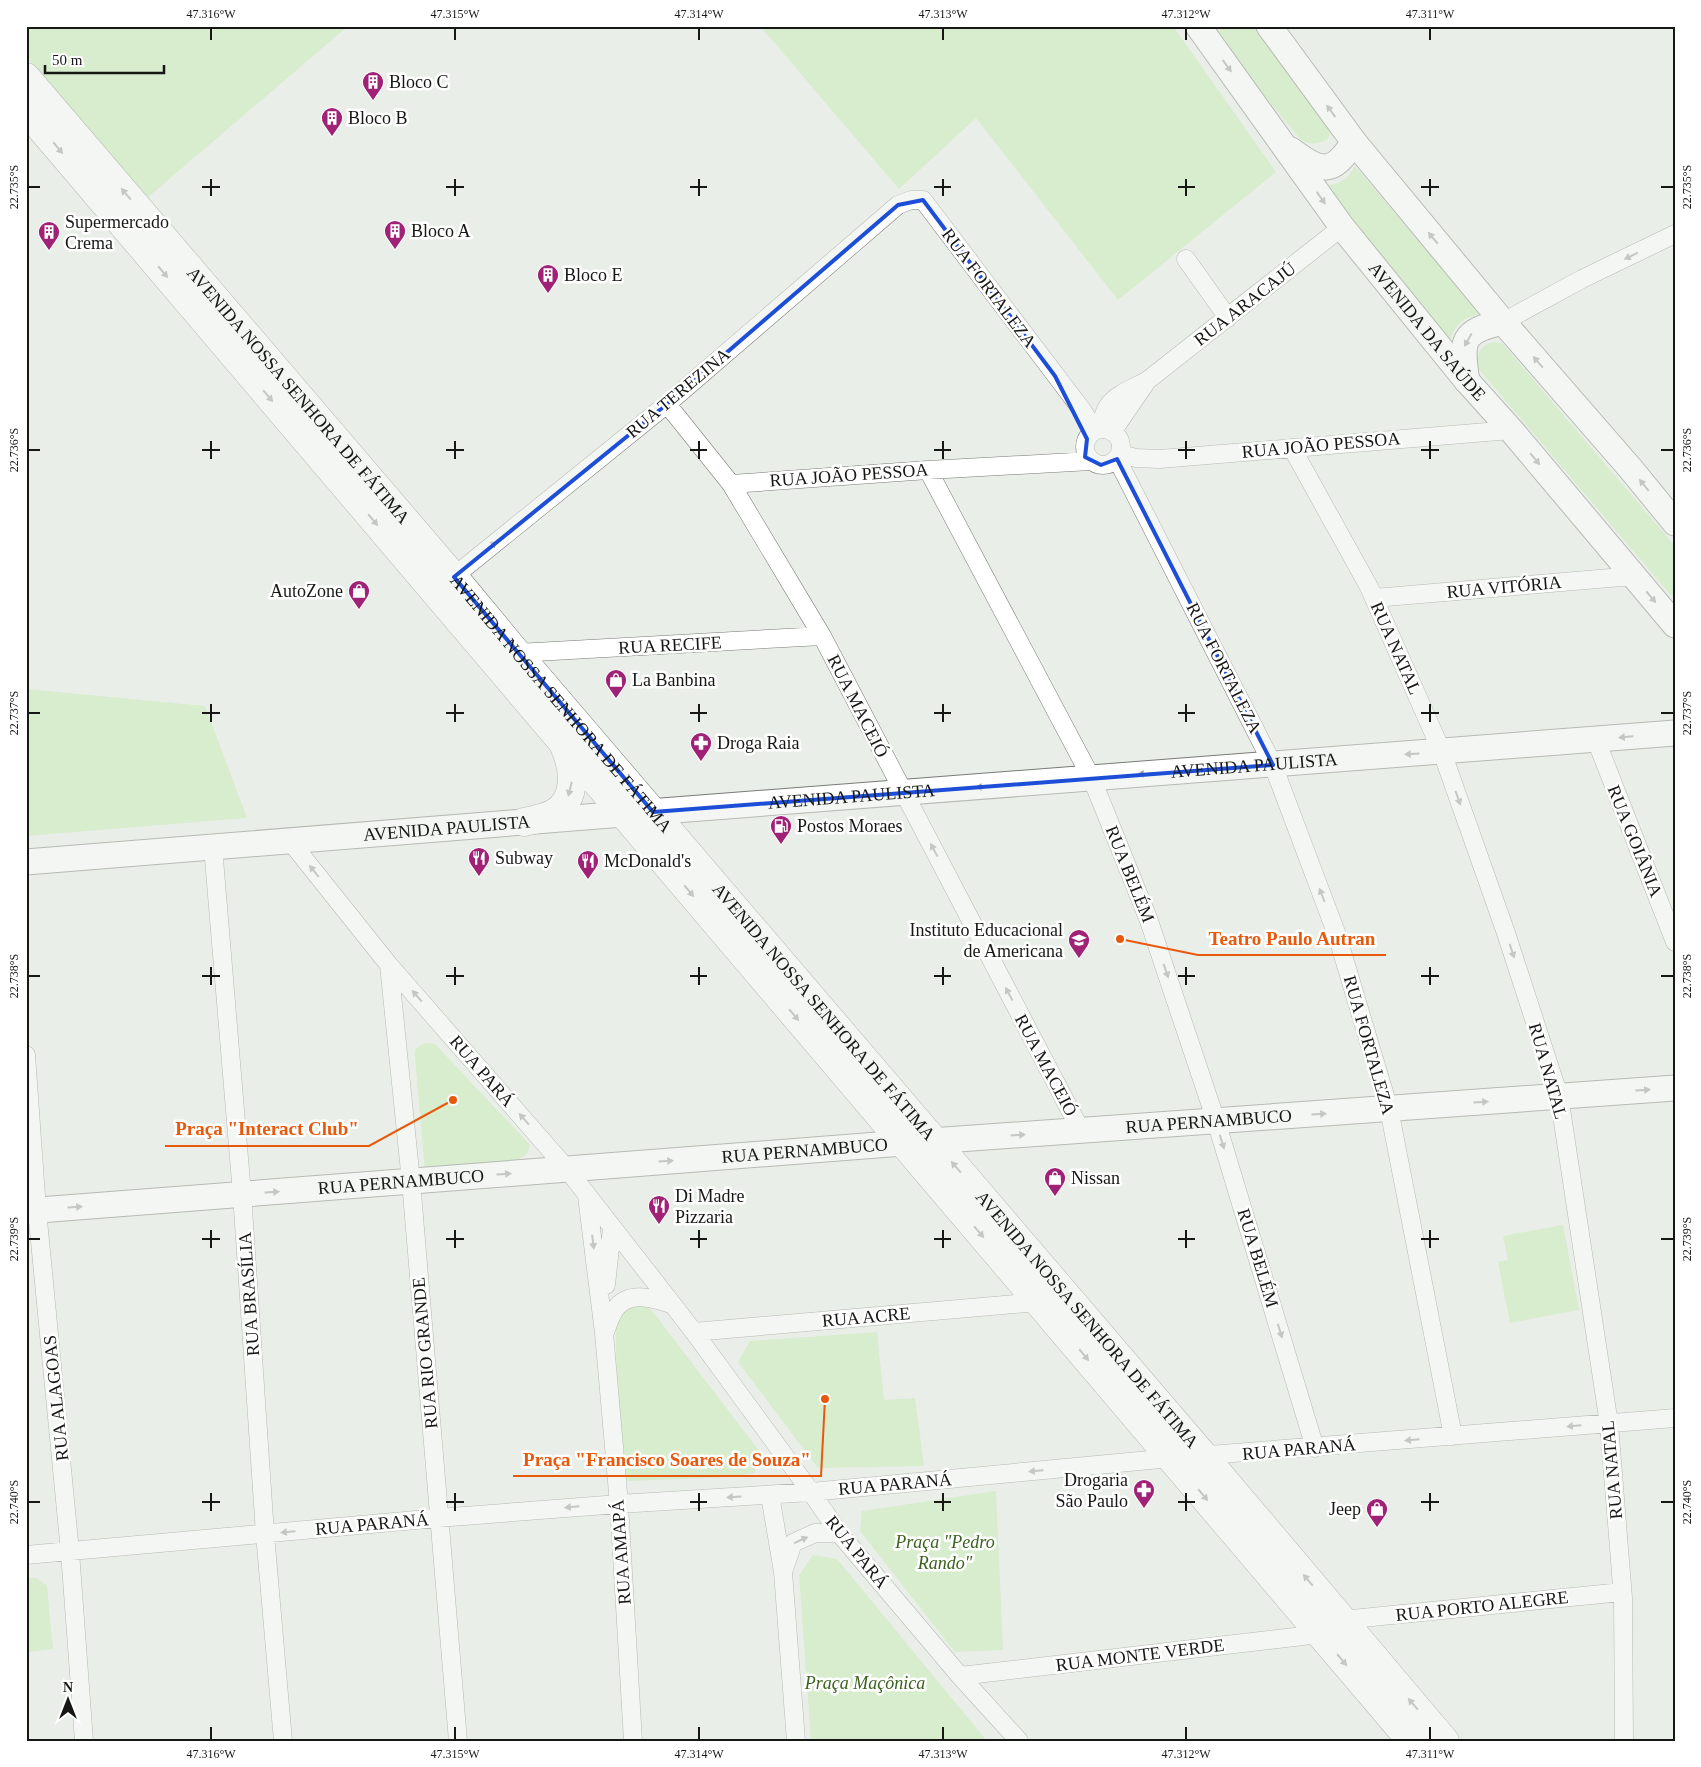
<svg xmlns="http://www.w3.org/2000/svg" width="1701" height="1767" viewBox="0 0 1701 1767" font-family="Georgia,serif">
  <style>
    .green { fill: #c4e8b0 }
    .lines { fill: none; stroke-linecap: round; stroke-linejoin: round }
    .minor-casing { stroke: #787b76; stroke-width: 19 }
    .secondary-casing { stroke: #787b76; stroke-width: 27 }
    .primary-casing { stroke: #787b76; stroke-width: 29 }
    .minor { stroke: #fff; stroke-width: 18 }
    .secondary { stroke: #fff; stroke-width: 25 }
    .primary { stroke: #fff; stroke-width: 28 }
    .oneway { fill: #979796 }
    .marked { fill: none; stroke: #1d4ed8; stroke-width: 4; stroke-linejoin: round }
    .ticks { fill: none; stroke: #171816; stroke-width: 2 }
    .labels { text-anchor: middle; stroke-width: 5; stroke-linejoin: round; paint-order: stroke }
    .poi-label { font-size: 18px; fill: #171816; stroke: #fff; text-anchor: start }
    .street-label { font-size: 18px; fill: #171816; stroke: #fff }
    .park-label { font-size: 18px; font-style: italic; fill: #3b631e; stroke: #fff }
    .leader { fill: none; stroke: #e8590c; stroke-width: 2 }
    .callout-dot { fill: #e8590c; stroke: #fff; stroke-width: 2 }
    .callout-label { font-size: 19px; text-anchor: middle; font-weight: bold; fill: #e8590c; stroke: #fff; stroke-width: 5; stroke-linejoin: round; paint-order: stroke }
    .neatline { fill: none; stroke: #171816; stroke-width: 2 }
    .ticks-label { font-size: 12px; text-anchor: middle; fill: #171816 }
  </style>
  <rect width="100%" height="100%" fill="#eaeee8"/>
  <path class="green" d="M26 26H348L147 198 26 56Z
    M760 26H1173L1276 172 1118 300 976 118 899 189Z
    M1212 26H1256L1328 128 1330 133 1327 140C1317 143 1310 146 1301 140L1240 66Z
    M1355 166 1480 314C1464 317 1455 324 1450 340L1325 186C1340 184 1348 179 1355 166Z
    M1496 342 1502 343 1675 546V600L1477 367C1475 353 1482 343 1496 342Z
    M26 689 205 706 247 818 26 836Z
    M425 1043 435 1044 530 1145 527 1154 518 1160 425 1172 415 1056 416 1048Z
    M1563 1225 1579 1310 1510 1323 1498 1262 1508 1260 1503 1236Z
    M634 1302 650 1308 763 1456 754 1473 729 1477 630 1481 617 1475 616 1321Z
    M877 1332 884 1400 915 1398 924 1466 818 1468 738 1362 750 1341Z
    M996 1491 1003 1650 955 1652 860 1531 862 1511Z
    M813 1555 837 1559 987 1741H811L799 1575Z
    M26 1578H37L47 1586 53 1649 26 1652Z"/>
  <g class="lines">
    <g class="minor-casing">
      <path id="minor" d="M1186 259 1228 318
        M1503 322 1582 279 1675 234
        M667 404 731 484 822 636 1081 1131
        M1100 429C1102 422 1103 413 1108 406 1116 394 1136 387 1148 380L1342 227
        M1085 447a18 18 0 1 1 36 0a18 18 0 1 1-36 0Z
        M1112 432 1145 384
        M1292 448 1369 587 1442 752 1506 933 1559 1096 1609 1424 1623 1598 1624 1741
        M1120 454 1136 458 1160 459 1511 430
        M1117 459 1273 765 1337 935 1389 1109 1453 1436
        M928 470 1092 779 1148 918 1216 1121 1315 1448
        M731 484 928 470 1091 461
        M447 582 667 404 898 205 911 200H923L1082 410 1095 431
        M1374 598 1634 576
        M517 653 822 636
        M1596 740 1675 942
        M290 841 389 965 567 1169 694 1332 811 1492 839 1533 960 1676 1019 1741
        M213 847 242 1194 265 1534 283 1741
        M389 965 411 1181 458 1741
        M26 1055 37 1210 70 1552 84 1741
        M587 1196 604 1333 619 1504 633 1741
        M606 1285 612 1228
        M605 1332C608 1325 610 1317 614 1311 627 1290 652 1298 671 1304
        M694 1332 1038 1302
        M770 1495 783 1572 796 1741
        M26 1555 438 1518 619 1504 811 1492 1171 1458 1675 1418
        M784 1569 793 1543 815 1533H839
        M1342 1620 1622 1592
        M960 1676 1320 1634"/>
    </g>
    <g class="secondary-casing">
      <g id="secondary">
        <path id="s1" d="M1198 26 1342 227 1467 381 1511 430 1675 625"/>
        <path d="M1269 26 1354 142 1503 322 1630 468 1675 523"/>
        <path d="M1291 150C1322 173 1332 175 1354 142"/>
        <path d="M1467 381C1460 340 1462 331 1503 322"/>
        <path id="s2" d="M26 862 623 814 1675 733"/>
        <path id="s3" d="M26 1211 903 1143 1675 1088"/>
      </g>
    </g>
    <g class="primary-casing">
      <g id="primary">
        <path id="s4" d="M26 77 454 577 517 653 1204 1456 1445 1741"/>
        <path d="M26 111 1411 1741"/>
        <path d="M524 822C533 820 545 818 554 813 578 799 574 768 564 746"/>
      </g>
    </g>
    <use href="#minor" class="minor"/>
    <use href="#secondary" class="secondary"/>
    <use href="#primary" class="primary"/>
  </g>
  <defs><path id="oneway-solid" d="M-6-.8H1V-3.2L6.5 0L1 3.2V.8H-6Z" transform="scale(1.25)"/></defs>
  <g class="oneway">
    <use href="#oneway-solid" transform="translate(1227 66) rotate(54)"/>
    <use href="#oneway-solid" transform="translate(1331 111) rotate(-126)"/>
    <use href="#oneway-solid" transform="translate(58 148) rotate(50)"/>
    <use href="#oneway-solid" transform="translate(126 194) rotate(-131)"/>
    <use href="#oneway-solid" transform="translate(1321 198) rotate(55)"/>
    <use href="#oneway-solid" transform="translate(1433 238) rotate(-130)"/>
    <use href="#oneway-solid" transform="translate(1631 256) rotate(154)"/>
    <use href="#oneway-solid" transform="translate(163 272) rotate(50)"/>
    <use href="#oneway-solid" transform="translate(1468 340) rotate(119)"/>
    <use href="#oneway-solid" transform="translate(1538 362) rotate(-131)"/>
    <use href="#oneway-solid" transform="translate(268 396) rotate(50)"/>
    <use href="#oneway-solid" transform="translate(1535 459) rotate(50)"/>
    <use href="#oneway-solid" transform="translate(1644 485) rotate(-129)"/>
    <use href="#oneway-solid" transform="translate(373 520) rotate(50)"/>
    <use href="#oneway-solid" transform="translate(491 546) rotate(-39)"/>
    <use href="#oneway-solid" transform="translate(1651 597) rotate(50)"/>
    <use href="#oneway-solid" transform="translate(1626 737) rotate(175)"/>
    <use href="#oneway-solid" transform="translate(1412 754) rotate(176)"/>
    <use href="#oneway-solid" transform="translate(1145 774) rotate(176)"/>
    <use href="#oneway-solid" transform="translate(983 787) rotate(176)"/>
    <use href="#oneway-solid" transform="translate(570 789) rotate(104)"/>
    <use href="#oneway-solid" transform="translate(1458 798) rotate(70)"/>
    <use href="#oneway-solid" transform="translate(934 850) rotate(-118)"/>
    <use href="#oneway-solid" transform="translate(314 871) rotate(-129)"/>
    <use href="#oneway-solid" transform="translate(689 891) rotate(50)"/>
    <use href="#oneway-solid" transform="translate(1322 895) rotate(-111)"/>
    <use href="#oneway-solid" transform="translate(1512 951) rotate(72)"/>
    <use href="#oneway-solid" transform="translate(1166 971) rotate(71)"/>
    <use href="#oneway-solid" transform="translate(1009 994) rotate(-118)"/>
    <use href="#oneway-solid" transform="translate(417 996) rotate(-131)"/>
    <use href="#oneway-solid" transform="translate(794 1015) rotate(50)"/>
    <use href="#oneway-solid" transform="translate(1643 1090) rotate(-4)"/>
    <use href="#oneway-solid" transform="translate(1481 1102) rotate(-4)"/>
    <use href="#oneway-solid" transform="translate(1319 1114) rotate(-4)"/>
    <use href="#oneway-solid" transform="translate(524 1119) rotate(-131)"/>
    <use href="#oneway-solid" transform="translate(1018 1135) rotate(-4)"/>
    <use href="#oneway-solid" transform="translate(1222 1142) rotate(73)"/>
    <use href="#oneway-solid" transform="translate(666 1161) rotate(-4)"/>
    <use href="#oneway-solid" transform="translate(956 1167) rotate(-131)"/>
    <use href="#oneway-solid" transform="translate(504 1174) rotate(-4)"/>
    <use href="#oneway-solid" transform="translate(272 1192) rotate(-4)"/>
    <use href="#oneway-solid" transform="translate(75 1207) rotate(-4)"/>
    <use href="#oneway-solid" transform="translate(979 1232) rotate(49)"/>
    <use href="#oneway-solid" transform="translate(593 1242) rotate(83)"/>
    <use href="#oneway-solid" transform="translate(1280 1331) rotate(73)"/>
    <use href="#oneway-solid" transform="translate(1084 1355) rotate(50)"/>
    <use href="#oneway-solid" transform="translate(1574 1426) rotate(175)"/>
    <use href="#oneway-solid" transform="translate(1412 1440) rotate(175)"/>
    <use href="#oneway-solid" transform="translate(1036 1471) rotate(175)"/>
    <use href="#oneway-solid" transform="translate(1203 1495) rotate(50)"/>
    <use href="#oneway-solid" transform="translate(734 1497) rotate(177)"/>
    <use href="#oneway-solid" transform="translate(572 1507) rotate(175)"/>
    <use href="#oneway-solid" transform="translate(288 1532) rotate(175)"/>
    <use href="#oneway-solid" transform="translate(801 1540) rotate(-24)"/>
    <use href="#oneway-solid" transform="translate(1308 1580) rotate(-130)"/>
    <use href="#oneway-solid" transform="translate(1342 1660) rotate(50)"/>
    <use href="#oneway-solid" transform="translate(1413 1704) rotate(-131)"/>
  </g>
  <path d="M0 0H1701V1767H0ZM923 200 1055 376 1087 439 1085 457 1101 465 1117 459 1273 765 653 812 454 577 667 404 898 205Z" fill="#eaeee8" fill-opacity=".55" fill-rule="evenodd"/>
  <path class="marked" d="M923 200 1055 376 1087 439 1085 457 1101 465 1117 459 1273 765 653 812 454 577 667 404 898 205Z"/>
  <path class="ticks" d="M211 28V40M455 28V40M699 28V40M943 28V40M1186 28V40M1430 28V40M211 179V196M455 179V196M699 179V196M943 179V196M1186 179V196M1430 179V196M28 187H40M202 187H220M446 187H464M690 187H707M934 187H951M1178 187H1195M1421 187H1439M1661 187H1674M211 441V459M455 441V459M699 441V459M943 441V459M1186 441V459M1430 441V459M28 450H40M202 450H220M446 450H464M690 450H707M934 450H951M1178 450H1195M1421 450H1439M1661 450H1674M211 704V722M455 704V722M699 704V722M943 704V722M1186 704V722M1430 704V722M28 713H40M202 713H220M446 713H464M690 713H707M934 713H951M1178 713H1195M1421 713H1439M1661 713H1674M211 967V985M455 967V985M699 967V985M943 967V985M1186 967V985M1430 967V985M28 976H40M202 976H220M446 976H464M690 976H707M934 976H951M1178 976H1195M1421 976H1439M1661 976H1674M211 1230V1248M455 1230V1248M699 1230V1248M943 1230V1248M1186 1230V1248M1430 1230V1248M28 1239H40M202 1239H220M446 1239H464M690 1239H707M934 1239H951M1178 1239H1195M1421 1239H1439M1661 1239H1674M211 1493V1511M455 1493V1511M699 1493V1511M943 1493V1511M1186 1493V1511M1430 1493V1511M28 1502H40M202 1502H220M446 1502H464M690 1502H707M934 1502H951M1178 1502H1195M1421 1502H1439M1661 1502H1674M211 1727V1740M455 1727V1740M699 1727V1740M943 1727V1740M1186 1727V1740M1430 1727V1740"/>
  <defs>
    <g id="building-pin" transform="scale(1.125)"><path d="M0 17L-7.5 6A9.5 9.5 0 1 1 7.5 6Z" fill="#9f2277" stroke="#fff"/><path d="M-4-6H4V6H1V3H-1V6H-4ZM-2.5-4.3h1.7v1.8h-1.7ZM.8-4.3h1.7v1.8H.8ZM-2.5-1h1.7V.8h-1.7ZM.8-1h1.7V.8H.8Z" fill="#fff"/></g>
    <g id="shop-pin" transform="scale(1.125)"><path d="M0 17L-7.5 6A9.5 9.5 0 1 1 7.5 6Z" fill="#9f2277" stroke="#fff"/><path d="M-5-2.5h2.3a2.7 3.5 0 0 1 5.4 0H5L5.5 6h-11ZM-1.5-2.5h3a1.5 2.3 0 0 0-3 0Z" fill="#fff"/></g>
    <g id="pharmacy-pin" transform="scale(1.125)"><path d="M0 17L-7.5 6A9.5 9.5 0 1 1 7.5 6Z" fill="#9f2277" stroke="#fff"/><path d="M-2-6h4v4h4v4h-4v4h-4v-4h-4v-4h4Z" fill="#fff"/></g>
    <g id="fuel-pin" transform="scale(1.125)"><path d="M0 17L-7.5 6A9.5 9.5 0 1 1 7.5 6Z" fill="#9f2277" stroke="#fff"/><path d="M-5.5-6h7V0h2V4h1.3V-2.5L3-4.5l.8-.8L6-3V5H2.5V1h-1V6h-7ZM-4.2-4.7v3.2H.2V-4.7Z" fill="#fff"/></g>
    <g id="restaurant-pin" transform="scale(1.125)"><path d="M0 17L-7.5 6A9.5 9.5 0 1 1 7.5 6Z" fill="#9f2277" stroke="#fff"/><path d="M-5-6h1v4h1v-4h1v4h1v-4h1v5L-1.5 .5V6h-2V.5L-5-1ZM5-6V6H3V1.5H1.5Q1.5-4 5-6Z" fill="#fff"/></g>
    <g id="school-pin" transform="scale(1.125)"><path d="M0 17L-7.5 6A9.5 9.5 0 1 1 7.5 6Z" fill="#9f2277" stroke="#fff"/><path d="M0-5L7-2L0 1L-7-2ZM-4 1L0 2.5L4 1V4Q0 6-4 4Z" fill="#fff"/></g>
  </defs>
  <g fill-rule="evenodd">
    <use href="#building-pin" x="373" y="82"/>
    <use href="#building-pin" x="332" y="118"/>
    <use href="#building-pin" x="395" y="231"/>
    <use href="#building-pin" x="49" y="232"/>
    <use href="#building-pin" x="548" y="275"/>
    <use href="#shop-pin" x="359" y="591"/>
    <use href="#shop-pin" x="616" y="680"/>
    <use href="#pharmacy-pin" x="701" y="743"/>
    <use href="#fuel-pin" x="781" y="826"/>
    <use href="#restaurant-pin" x="479" y="858"/>
    <use href="#restaurant-pin" x="588" y="861"/>
    <use href="#school-pin" x="1079" y="940"/>
    <use href="#shop-pin" x="1055" y="1178"/>
    <use href="#restaurant-pin" x="659" y="1206"/>
    <use href="#pharmacy-pin" x="1144" y="1490"/>
    <use href="#shop-pin" x="1377" y="1509"/>
  </g>
  <g class="labels">
    <g class="poi-label">
      <text x="389" y="88">Bloco C</text>
      <text x="348" y="124">Bloco B</text>
      <text x="65" y="228">Supermercado<tspan x="65" dy="21">Crema</tspan></text>
      <text x="411" y="237">Bloco A</text>
      <text x="564" y="281">Bloco E</text>
      <text x="343" y="597" text-anchor="end">AutoZone</text>
      <text x="632" y="686">La Banbina</text>
      <text x="717" y="749">Droga Raia</text>
      <text x="797" y="832">Postos Moraes</text>
      <text x="495" y="864">Subway</text>
      <text x="604" y="867">McDonald's</text>
      <text x="1063" y="936" text-anchor="end">Instituto Educacional<tspan x="1063" dy="21">de Americana</tspan></text>
      <text x="1071" y="1184">Nissan</text>
      <text x="675" y="1202">Di Madre<tspan x="675" dy="21">Pizzaria</tspan></text>
      <text x="1128" y="1486" text-anchor="end">Drogaria<tspan x="1128" dy="21">São Paulo</tspan></text>
      <text x="1361" y="1515" text-anchor="end">Jeep</text>
    </g>
    <g class="street-label">
      <text transform="translate(989 288) rotate(53)" y="6">RUA FORTALEZA</text>
      <text transform="translate(1245 304) rotate(-38)" y="6">RUA ARACAJÚ</text>
      <text dy="6" stroke="none"><textPath href="#s1" startOffset="382">AVENIDA DA SAÚDE</textPath></text>
      <text transform="translate(678 393) rotate(-40)" y="6">RUA TEREZINA</text>
      <text dy="6" stroke="none"><textPath href="#s4" startOffset="419">AVENIDA NOSSA SENHORA DE FÁTIMA</textPath></text>
      <text transform="translate(1321 445) rotate(-5)" y="6">RUA JOÃO PESSOA</text>
      <text transform="translate(849 475) rotate(-4)" y="6">RUA JOÃO PESSOA</text>
      <text transform="translate(1504 587) rotate(-5)" y="6">RUA VITÓRIA</text>
      <text transform="translate(670 645) rotate(-3)" y="6">RUA RECIFE</text>
      <text transform="translate(1396 648) rotate(66)" y="6">RUA NATAL</text>
      <text transform="translate(1224 668) rotate(63)" y="6">RUA FORTALEZA</text>
      <text dy="6" stroke="none"><textPath href="#s4" startOffset="824">AVENIDA NOSSA SENHORA DE FÁTIMA</textPath></text>
      <text transform="translate(858 706) rotate(63)" y="6">RUA MACEIÓ</text>
      <text dy="6" stroke="none"><textPath href="#s2" startOffset="1232">AVENIDA PAULISTA</textPath></text>
      <text dy="6" stroke="none"><textPath href="#s2" startOffset="828">AVENIDA PAULISTA</textPath></text>
      <text dy="6" stroke="none"><textPath href="#s2" startOffset="422">AVENIDA PAULISTA</textPath></text>
      <text transform="translate(1635 841) rotate(68)" y="6">RUA GOIÂNIA</text>
      <text transform="translate(1130 874) rotate(68)" y="6">RUA BELÉM</text>
      <text dy="6" stroke="none"><textPath href="#s4" startOffset="1229">AVENIDA NOSSA SENHORA DE FÁTIMA</textPath></text>
      <text transform="translate(1369 1045) rotate(74)" y="6">RUA FORTALEZA</text>
      <text transform="translate(1046 1065) rotate(62)" y="6">RUA MACEIÓ</text>
      <text transform="translate(482 1071) rotate(49)" y="6">RUA PARÁ</text>
      <text transform="translate(1548 1071) rotate(74)" y="6">RUA NATAL</text>
      <text dy="6" stroke="none"><textPath href="#s3" startOffset="1186">RUA PERNAMBUCO</textPath></text>
      <text dy="6" stroke="none"><textPath href="#s3" startOffset="781">RUA PERNAMBUCO</textPath></text>
      <text dy="6" stroke="none"><textPath href="#s3" startOffset="376">RUA PERNAMBUCO</textPath></text>
      <text transform="translate(1258 1258) rotate(73)" y="6">RUA BELÉM</text>
      <text transform="translate(249 1294) rotate(-94)" y="6">RUA BRASÍLIA</text>
      <text transform="translate(866 1317) rotate(-5)" y="6">RUA ACRE</text>
      <text dy="6" stroke="none"><textPath href="#s4" startOffset="1634">AVENIDA NOSSA SENHORA DE FÁTIMA</textPath></text>
      <text transform="translate(425 1353) rotate(-95)" y="6">RUA RIO GRANDE</text>
      <text transform="translate(56 1398) rotate(-96)" y="6">RUA ALAGOAS</text>
      <text transform="translate(1299 1449) rotate(-5)" y="6">RUA PARANÁ</text>
      <text transform="translate(1612 1470) rotate(-95)" y="6">RUA NATAL</text>
      <text transform="translate(895 1484) rotate(-5)" y="6">RUA PARANÁ</text>
      <text transform="translate(372 1524) rotate(-5)" y="6">RUA PARANÁ</text>
      <text transform="translate(621 1552) rotate(-94)" y="6">RUA AMAPÁ</text>
      <text transform="translate(857 1552) rotate(51)" y="6">RUA PARÁ</text>
      <text transform="translate(1482 1606) rotate(-6)" y="6">RUA PORTO ALEGRE</text>
      <text transform="translate(1140 1655) rotate(-7)" y="6">RUA MONTE VERDE</text>
    </g>
    <g class="park-label">
      <text x="945" y="1548">Praça "Pedro<tspan x="945" dy="21">Rando"</tspan></text>
      <text x="865" y="1689">Praça Maçônica</text>
    </g>
  </g>
  <path class="leader" d="M1120 939L1198 955H1386M453 1100L369 1146H165M825 1399L821 1476H513"/>
  <g class="callout-dot">
    <circle cx="1120" cy="939" r="5"/>
    <circle cx="453" cy="1100" r="5"/>
    <circle cx="825" cy="1399" r="5"/>
  </g>
  <g class="callout-label">
    <text x="1292" y="945">Teatro Paulo Autran</text>
    <text x="267" y="1135">Praça "Interact Club"</text>
    <text x="667" y="1466">Praça "Francisco Soares de Souza"</text>
  </g>
  <rect width="1701" height="1767" fill="none" stroke="#ffffff" stroke-width="55"/>
  <g transform="translate(68 1700)" stroke="#ffffff" stroke-width="4" paint-order="stroke">
  <path d="M0-4L9 19L0 12L-9 19Z" fill="#171816"/>
  <text y="-8" font-size="14" font-weight="bold" text-anchor="middle" fill="#171816">N</text>
  </g>
  <path d="M45 65v8h119v-8" fill="none" stroke="#171816" stroke-width="2.5"/>
  <text x="52" y="65" font-size="15" fill="#171816" stroke="#ffffff" stroke-width="4" paint-order="stroke">50 m</text>
  <rect x="28" y="28" width="1646" height="1712" class="neatline"/>
  <g class="ticks-label">
    <text x="211" y="18">47.316°W</text>
    <text x="455" y="18">47.315°W</text>
    <text x="699" y="18">47.314°W</text>
    <text x="943" y="18">47.313°W</text>
    <text x="1186" y="18">47.312°W</text>
    <text x="1430" y="18">47.311°W</text>
    <text transform="translate(14 187) rotate(-90)" y="4">22.735°S</text>
    <text transform="translate(1687 187) rotate(-90)" y="4">22.735°S</text>
    <text transform="translate(14 450) rotate(-90)" y="4">22.736°S</text>
    <text transform="translate(1687 450) rotate(-90)" y="4">22.736°S</text>
    <text transform="translate(14 713) rotate(-90)" y="4">22.737°S</text>
    <text transform="translate(1687 713) rotate(-90)" y="4">22.737°S</text>
    <text transform="translate(14 976) rotate(-90)" y="4">22.738°S</text>
    <text transform="translate(1687 976) rotate(-90)" y="4">22.738°S</text>
    <text transform="translate(14 1239) rotate(-90)" y="4">22.739°S</text>
    <text transform="translate(1687 1239) rotate(-90)" y="4">22.739°S</text>
    <text transform="translate(14 1502) rotate(-90)" y="4">22.740°S</text>
    <text transform="translate(1687 1502) rotate(-90)" y="4">22.740°S</text>
    <text x="211" y="1758">47.316°W</text>
    <text x="455" y="1758">47.315°W</text>
    <text x="699" y="1758">47.314°W</text>
    <text x="943" y="1758">47.313°W</text>
    <text x="1186" y="1758">47.312°W</text>
    <text x="1430" y="1758">47.311°W</text>
  </g>
</svg>
